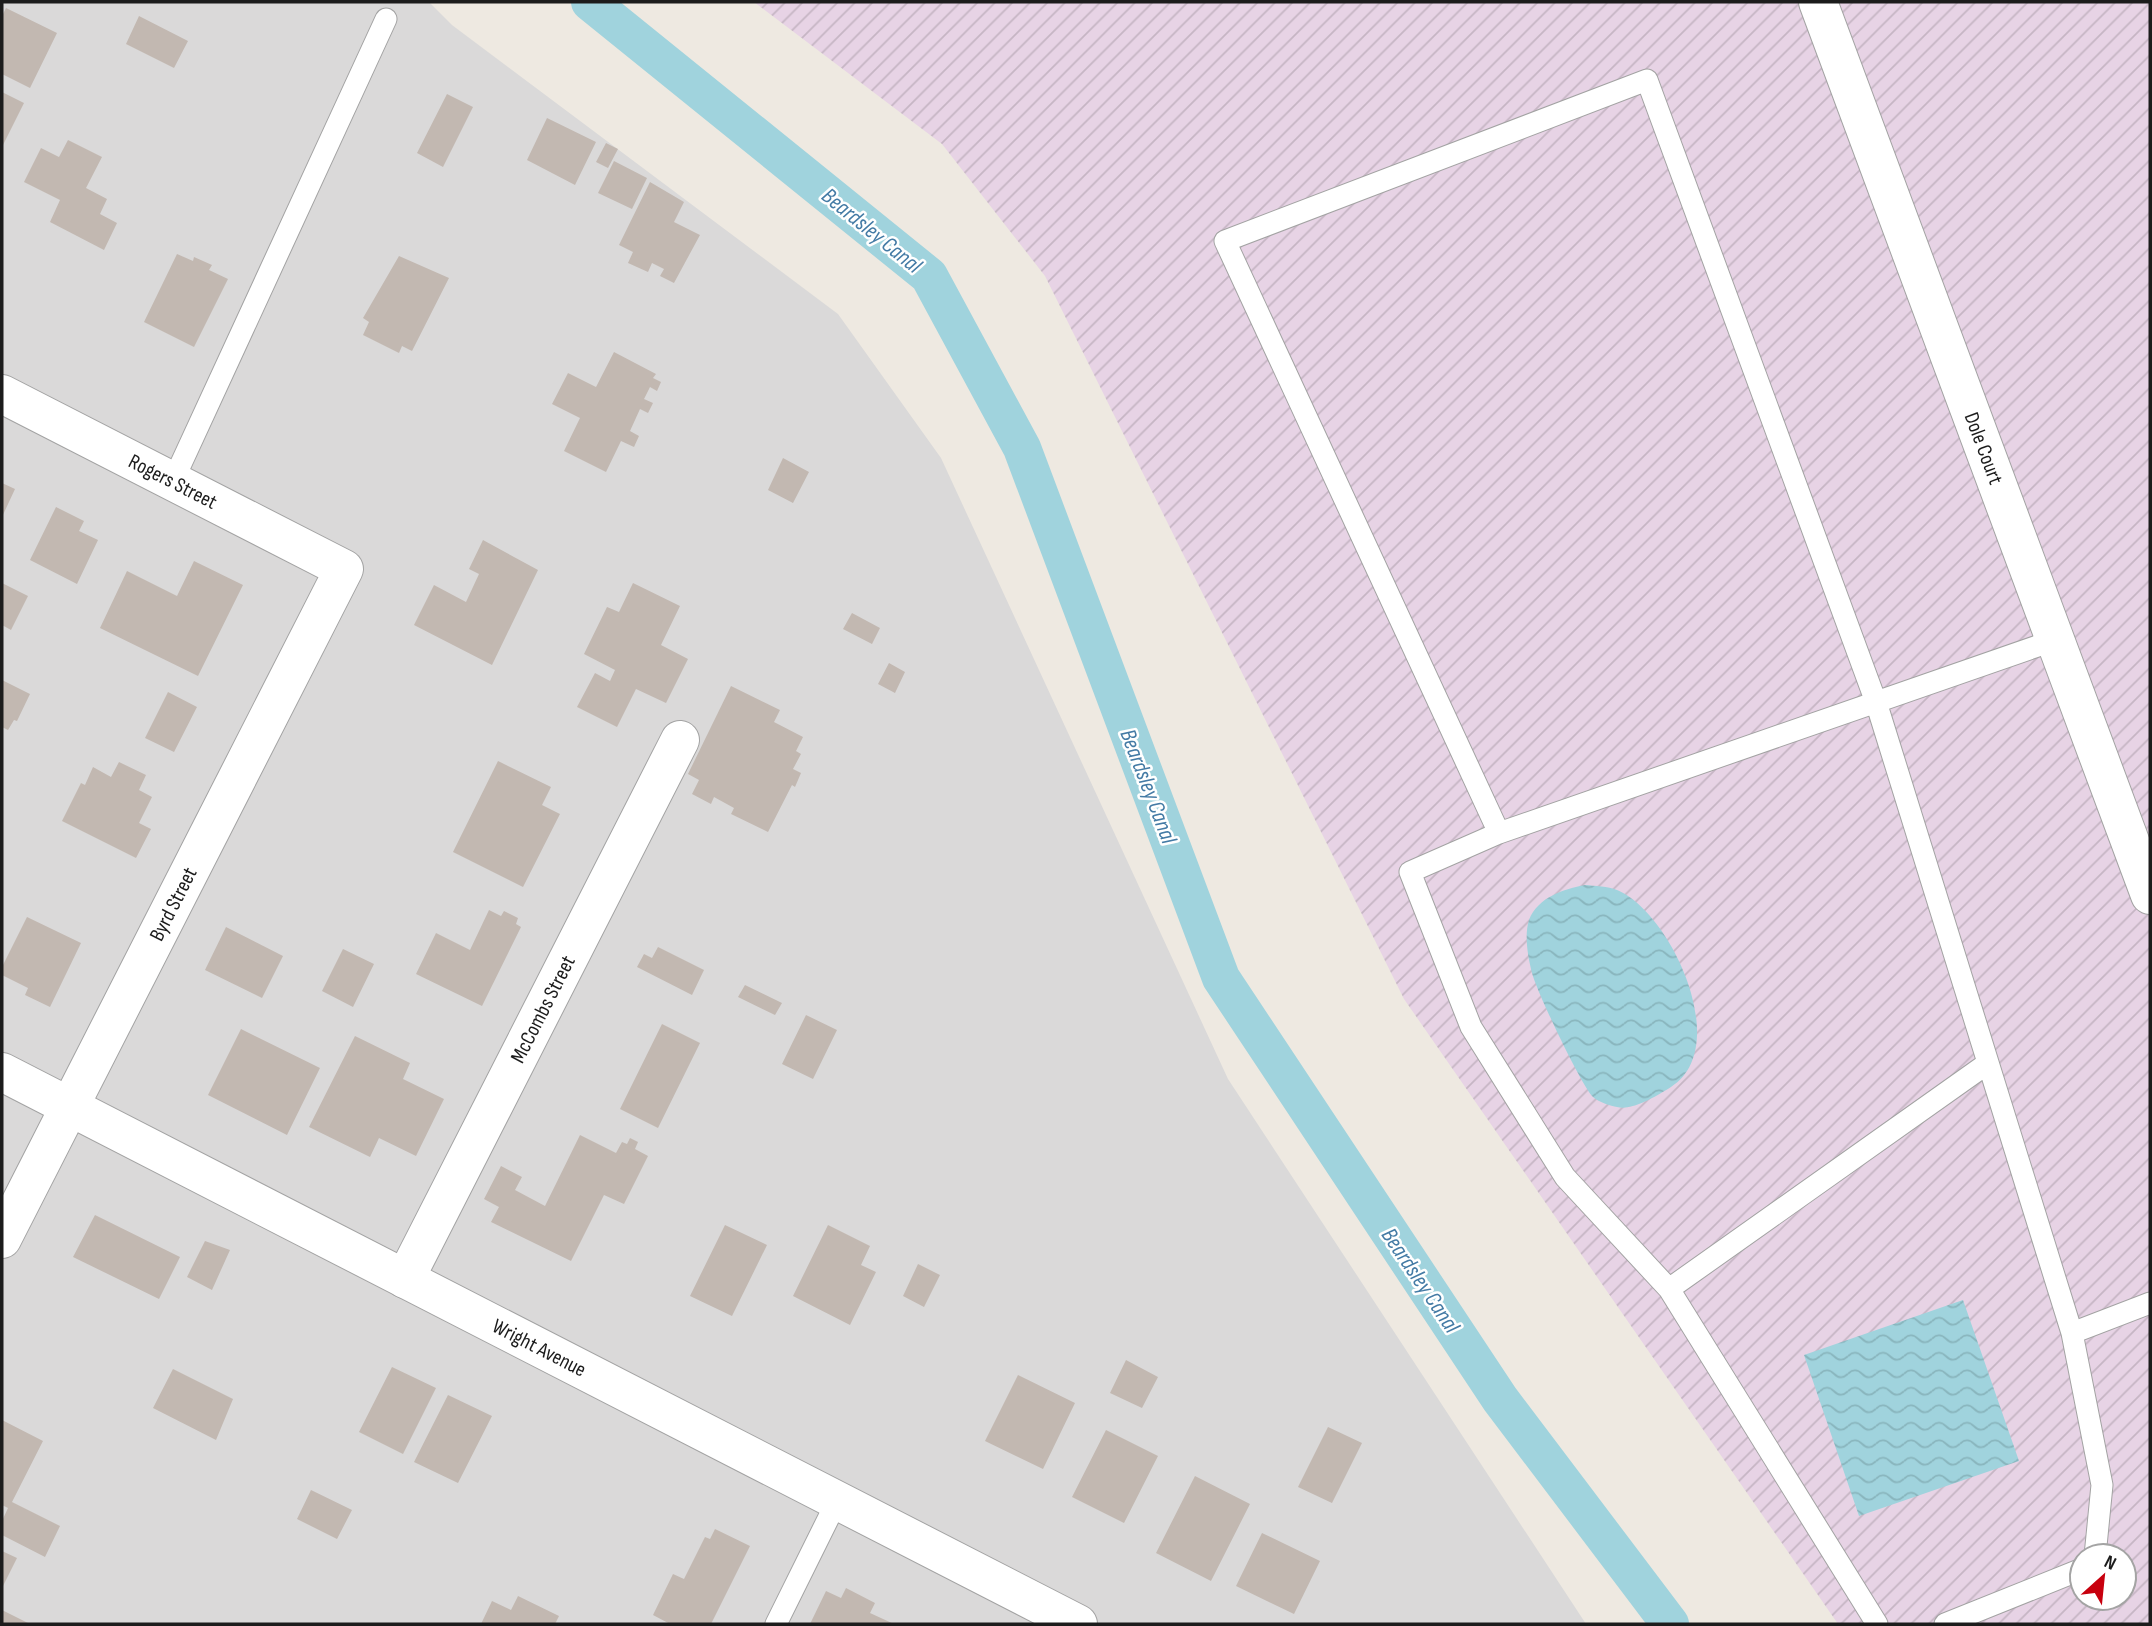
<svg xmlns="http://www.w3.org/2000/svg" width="2152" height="1626" viewBox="0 0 2152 1626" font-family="'Sofia Sans Condensed',sans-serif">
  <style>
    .residential { fill: #dad9d9 }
    .industrial { fill: url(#industrial-furrows); fill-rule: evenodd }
    .water { fill: url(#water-waves) }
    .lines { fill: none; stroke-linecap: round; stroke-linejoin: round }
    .canal { stroke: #a0d3dd; stroke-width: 38 }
    .building { fill: #c2b8b1 }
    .service-casing { stroke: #a3a3a3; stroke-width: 23 }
    .minor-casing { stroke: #a3a3a3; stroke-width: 40 }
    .service { stroke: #fff; stroke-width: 21 }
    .minor { stroke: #fff; stroke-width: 38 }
    .labels { text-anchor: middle; stroke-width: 5; stroke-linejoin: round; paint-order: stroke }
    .street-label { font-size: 21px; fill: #1c1c1c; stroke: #fff }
    .water-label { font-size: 23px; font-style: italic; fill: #447ba5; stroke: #fff }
  </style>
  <defs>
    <pattern id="industrial-furrows" width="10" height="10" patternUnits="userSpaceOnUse" patternTransform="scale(1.75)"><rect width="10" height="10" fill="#e7d3e5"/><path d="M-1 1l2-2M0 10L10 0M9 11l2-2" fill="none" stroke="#c6b5c4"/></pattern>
    <pattern id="water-waves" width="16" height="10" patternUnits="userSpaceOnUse" patternTransform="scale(1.75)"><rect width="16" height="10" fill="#a0d3dd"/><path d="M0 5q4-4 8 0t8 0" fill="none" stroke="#89b5bd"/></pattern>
  </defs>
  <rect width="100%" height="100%" fill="#eee9e1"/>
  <path class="residential" d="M2 2H429L452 25 838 314 941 458 1228 1079 1586 1624H2Z"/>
  <path class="industrial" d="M754 2H2150V1624H1838L1404 999 1045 276 942 144ZM2082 1556H2124V1598H2082Z"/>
  <path class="water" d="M1585 885C1595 886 1608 886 1617 890 1672 913 1733 1048 1671 1087 1658 1095 1633 1111 1617 1107 1611 1106 1598 1102 1593 1097 1581 1085 1537 992 1532 973 1528 957 1524 936 1529 920 1538 897 1564 889 1585 885Z
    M1963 1300 2019 1461 1859 1516 1804 1355Z"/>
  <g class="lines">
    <path class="canal" d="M590 2 929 276 1022 448 1221 978 1500 1399 1670 1624"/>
  </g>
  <path class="building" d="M6 8 57 33 30 88 2 74V16Z
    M139 16 188 41 174 68 126 44Z
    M2 92 24 103 2 147Z
    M447 94 473 107 443 167 417 153Z
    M547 118 596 142 575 185 527 160Z
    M68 140 102 157 86 188 107 199 100 214 117 223 104 250 50 222 60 200 24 182 41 148 59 157Z
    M606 143 618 149 608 168 596 162Z
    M614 161 647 178 632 209 598 193Z
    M650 182 684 202 674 222 700 235 674 283 660 276 664 269 652 263 648 272 628 263 633 252 619 245Z
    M177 254 193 261 194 257 212 265 209 270 228 279 194 347 144 322Z
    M399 256 449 278 412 351 402 346 399 353 363 335 369 322 363 318Z
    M614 352 656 374 653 378 661 382 657 391 650 387 644 399 653 403 648 413 640 409 630 431 639 436 634 447 621 441 606 472 564 451 580 418 552 404 568 373 596 387Z
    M783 458 809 472 793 503 768 490Z
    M2 483 15 489 2 517Z
    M56 507 84 521 79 531 98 540 77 584 30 560Z
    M483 540 538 570 492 665 414 625 434 585 466 602 479 574 469 569Z
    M194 561 243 585 198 676 100 628 127 571 177 596Z
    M2 583 28 596 11 630 2 625Z
    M633 583 680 606 661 645 688 659 666 703 636 689 617 727 577 707 595 673 610 681 615 670 584 654 607 607 619 612Z
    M852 613 880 628 872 644 843 629Z
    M889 663 905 672 895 693 878 684Z
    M2 680 30 694 17 721 14 720 8 730 2 727Z
    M731 686 780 710 774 722 803 737 796 751 801 754 793 769 801 773 795 787 792 785 768 832 731 814 734 808 714 797 711 804 692 794 699 780 688 774Z
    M168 692 197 707 174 752 145 738Z
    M498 761 551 787 542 805 560 814 523 887 453 852Z
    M119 762 146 775 139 790 152 797 139 823 151 829 136 858 62 821 81 783 85 785 93 767 111 777Z
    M489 910 501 916 504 911 518 918 516 924 521 927 482 1006 416 974 436 933 470 950Z
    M27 917 81 943 50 1007 25 995 28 988 2 975V967Z
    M226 927 283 956 262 998 205 970Z
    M658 947 704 970 692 995 637 967 644 954 652 958Z
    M343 949 374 964 353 1007 322 991Z
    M745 985 782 1003 775 1015 738 997Z
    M806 1015 837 1030 813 1079 782 1064Z
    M662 1024 700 1043 658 1128 620 1109Z
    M241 1029 320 1068 287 1135 208 1095Z
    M355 1036 410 1063 403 1079 444 1099 416 1156 379 1138 370 1157 309 1127Z
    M580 1135 616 1153 622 1142 627 1144 630 1138 638 1142 635 1149 648 1156 624 1204 604 1195 571 1261 491 1222 499 1207 484 1199 501 1166 522 1177 515 1190 545 1206Z
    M95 1215 180 1257 159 1299 73 1257Z
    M725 1225 767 1245 732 1316 690 1296Z
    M828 1225 870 1246 861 1265 876 1272 850 1325 793 1296Z
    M205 1241 230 1250 212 1290 187 1277Z
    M918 1264 940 1275 924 1307 903 1296Z
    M1126 1360 1158 1377 1142 1408 1110 1393Z
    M392 1367 436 1388 403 1454 359 1432Z
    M173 1369 233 1399 216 1440 153 1408Z
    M1018 1375 1075 1403 1043 1469 985 1441Z
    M448 1395 492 1416 458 1483 414 1462Z
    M2 1420 43 1441 12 1502 60 1526 45 1557 2 1535V1521L8 1508 2 1505Z
    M1328 1427 1362 1443 1332 1503 1298 1487Z
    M1106 1430 1158 1456 1124 1523 1072 1497Z
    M1195 1476 1250 1504 1211 1581 1156 1553Z
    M311 1490 352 1510 337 1539 297 1519Z
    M715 1529 750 1546 711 1624H670L653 1615 673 1574 684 1579 705 1537 710 1539Z
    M1262 1533 1320 1561 1294 1614 1236 1586Z
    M2 1551 17 1558 2 1588Z
    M846 1588 875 1603 870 1613 894 1624H810L826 1591 841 1598Z
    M518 1596 559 1616 555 1624H481L492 1601 511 1610Z
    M2 1610 30 1624H2Z"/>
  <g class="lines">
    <g class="service-casing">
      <path id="service" d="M173 481 386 19
        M2055 640 1499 833 1225 241 1647 80 1876 702 2072 1333 2150 1303
        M1499 833 1410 872 1471 1027 1565 1177 1669 1289 1988 1063
        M1669 1289 1877 1624
        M2072 1333 2102 1485 2095 1556
        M776 1624 837 1501
        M1945 1624 2082 1569"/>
    </g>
    <g class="minor-casing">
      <g id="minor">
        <path id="s1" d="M1818 2 2150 895"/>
        <path id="s2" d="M2 394 344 569 2 1239"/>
        <path id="s3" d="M2 1072 1078 1624"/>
        <path id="s4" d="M405 1279 680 740"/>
      </g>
    </g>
    <use href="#service" class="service"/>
    <use href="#minor" class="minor"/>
  </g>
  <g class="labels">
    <g class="street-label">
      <text dy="7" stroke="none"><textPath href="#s1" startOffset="476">Dole Court</textPath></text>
      <text dy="7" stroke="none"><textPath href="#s2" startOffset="192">Rogers Street</textPath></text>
      <text transform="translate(173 904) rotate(-63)" y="7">Byrd Street</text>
      <text dy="7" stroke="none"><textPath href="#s4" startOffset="303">McCombs Street</textPath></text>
      <text dy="7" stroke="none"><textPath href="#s3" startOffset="604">Wright Avenue</textPath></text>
    </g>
    <g class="water-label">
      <text transform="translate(872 230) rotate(39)" y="8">Beardsley Canal</text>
      <text transform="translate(1149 786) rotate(69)" y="8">Beardsley Canal</text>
      <text transform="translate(1421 1280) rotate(56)" y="8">Beardsley Canal</text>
    </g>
  </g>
  <rect width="2152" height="1626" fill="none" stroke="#1c1c1c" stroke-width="7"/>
  <g transform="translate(2103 1577) rotate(27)"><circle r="33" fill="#ffffff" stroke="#a4a4a4" stroke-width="2"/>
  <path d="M0-5L12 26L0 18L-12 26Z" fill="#c8000e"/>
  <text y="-10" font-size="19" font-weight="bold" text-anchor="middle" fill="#1c1c1c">N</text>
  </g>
</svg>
